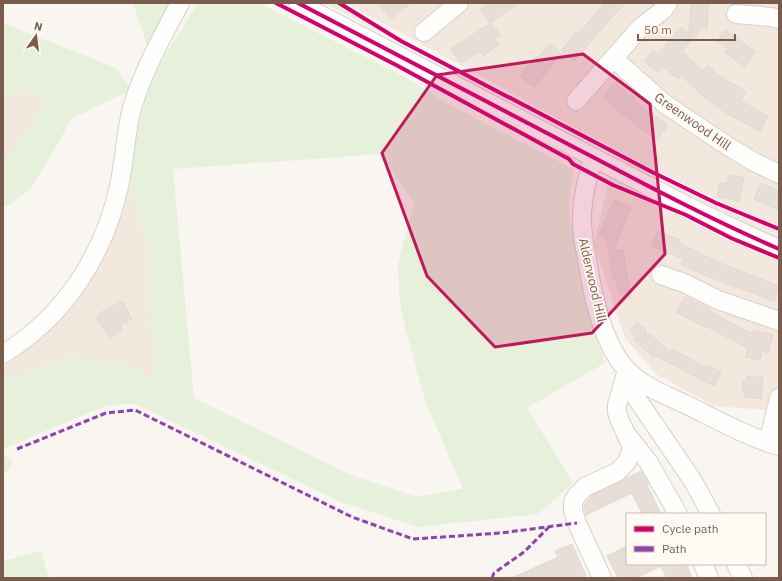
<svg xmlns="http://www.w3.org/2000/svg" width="782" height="581" viewBox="0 0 782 581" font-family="'IBM Plex Sans',sans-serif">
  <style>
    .residential { fill: #f2e8de }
    .green { fill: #e7f0db; fill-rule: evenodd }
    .building { fill: #e6ded7; stroke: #e2d8d2 }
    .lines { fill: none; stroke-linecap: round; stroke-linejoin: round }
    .minor-casing { stroke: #d7d1cb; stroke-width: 20 }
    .minor { stroke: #fefefd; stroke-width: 18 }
    .quiet { stroke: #8e44ad; stroke-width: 3; stroke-dasharray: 6 3; stroke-linecap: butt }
    .cycleway-casing { stroke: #fffaf3; stroke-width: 6 }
    .cycleway { stroke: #d6006c; stroke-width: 4 }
    .marked { fill: #c2185b; fill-opacity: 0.2; stroke: #c2185b; stroke-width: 3; stroke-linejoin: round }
    .labels { text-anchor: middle; stroke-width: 3.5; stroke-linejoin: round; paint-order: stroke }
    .street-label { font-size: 13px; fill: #7a5c4d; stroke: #fffaf3 }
  </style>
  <rect width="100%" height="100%" fill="#f9f5f0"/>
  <path class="residential" d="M346 3H779V411L714 406 656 374 625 338 594 244 616 150Z
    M33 89 46 103 3 166V95Z
    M128 174 148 249 154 379 129 366 9 378 3 377V366L49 330 82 290Z"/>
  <path class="green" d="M133 3H169L148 48Z
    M198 3H259L405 77 443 101 573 169 569 211 588 313 605 363 527 408 573 483 538 514 418 527 341 502 133 403 105 406 3 449V377L9 378 72 355 129 366 154 379 148 249 128 174 148 83ZM381 154 414 204 398 264 399 296 405 327 425 400 463 489 417 497 351 475 194 398 173 169Z
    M324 3H335L397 40 396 41Z
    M3 23 116 68 131 90 71 119 55 149 31 188 10 205 3 206V166L46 103 33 89 3 95Z
    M620 180 662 202 612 182Z
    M3 453 13 464 3 476Z
    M41 551 49 578H3V561Z"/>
  <path class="building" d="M378 3H411L391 19Z
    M490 3H519L490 23 480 10Z
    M605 3H625L597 34 574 61 561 51 576 32 578 34Z
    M691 3H708L707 29 702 27 682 51 703 71 708 65 717 74 746 92 741 101 768 116 760 131 728 114 706 99 681 75 678 79 663 67 658 73 644 61 654 50 658 54 681 27 689 34Z
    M491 23 500 35 495 39 499 45 483 56 480 51 461 63 451 49Z
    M725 30 756 52 745 67 725 52 728 49 717 41Z
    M550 44 561 54 534 87 520 76 537 56 538 57Z
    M615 83 636 99 634 101 668 125 657 140 634 123 603 98Z
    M729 175 744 178 739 201 717 196 720 183 727 184Z
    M761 183 779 191V210L754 199Z
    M614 200 631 207 613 251 623 250 631 299 619 293 615 279H613L606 238 599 235Z
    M658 231 680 240 679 243 720 263 779 286 774 301 704 275 681 264 684 259 652 246Z
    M685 297 710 309 709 311 752 334V330L773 335 768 353 762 351 760 360 746 357 748 348 708 327 707 328 676 312Z
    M123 301 132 319 120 325 123 329 111 338 96 319 101 315 100 313Z
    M637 323 643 328 644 327 648 339 650 334 670 352 672 349 707 368 708 365 721 372 714 386 654 355 653 357 633 339 636 336 630 331Z
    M747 376 763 378 761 399 745 397V393L742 392 743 381H746Z
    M641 471 649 484 647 485 661 514H642L632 493 586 515 584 505 591 496Z
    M572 544 587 578H512L558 557 555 551Z
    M627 546V564H686L692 578H667L661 566 636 578H618L607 556Z"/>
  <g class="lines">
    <g class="minor-casing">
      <path id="minor" d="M298 3C379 46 460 88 541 130 620 171 698 214 779 249
        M736 14 771 17 779 19
        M424 32 459 3
        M613 58 665 104 726 145 754 162 779 174
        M576 101 640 28 663 10 668 3
        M594 158C587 176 583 195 582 214 581 229 584 244 587 259 592 293 603 346 628 371 645 388 669 396 691 407 719 421 748 437 779 446
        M661 275 684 283 718 300 779 321
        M3 354C64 317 104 255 119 186 125 160 125 134 132 108 143 71 162 37 180 3
        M627 370 631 385 635 396 693 481 711 514
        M628 436 649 463 678 514
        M768 443 779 398
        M703 564 709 578
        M736 564 743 578
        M602 578 577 523 573 510V502L577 495 585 487 617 472 626 463 631 453V445L620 421 617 412V405L627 370"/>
    </g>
    <use href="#minor" class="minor"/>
    <path class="quiet" d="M17 449 106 413 135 410 352 517 413 539 501 533 577 523
      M492 578 494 573 524 552 550 526"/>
    <g class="cycleway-casing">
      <path id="cycleway" d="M276 3 398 66 569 159 573 164 613 185 686 215 731 238 779 258
        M298 3C379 46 460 88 541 130 620 171 698 214 779 249
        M339 3 401 41 652 172 716 203 779 229"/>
    </g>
    <use href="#cycleway" class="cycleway"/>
  </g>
  <path class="marked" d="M583 54 650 104 665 254 592 333 495 347 427 276 382 153 437 75Z"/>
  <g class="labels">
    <g class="street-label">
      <text transform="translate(693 121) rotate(35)" y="5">Greenwood Hill</text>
      <text transform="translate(593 280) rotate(77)" y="5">Alderwood Hill</text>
    </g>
  </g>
  <rect width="782" height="581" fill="none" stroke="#7a5c4d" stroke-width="8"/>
  <rect x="626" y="513" width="140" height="52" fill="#fffaf3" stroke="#cabbb1"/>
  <rect x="634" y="526" width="20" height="6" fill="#d6006c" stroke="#cabbb1"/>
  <text x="662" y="533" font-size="12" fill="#7a5c4d">Cycle path</text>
  <rect x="634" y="546" width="20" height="6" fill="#8e44ad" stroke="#cabbb1"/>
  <text x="662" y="553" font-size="12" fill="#7a5c4d">Path</text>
  <g transform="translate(36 36) rotate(14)" stroke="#fffaf3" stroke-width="3" paint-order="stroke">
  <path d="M0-3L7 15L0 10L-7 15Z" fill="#7a5c4d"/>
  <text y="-6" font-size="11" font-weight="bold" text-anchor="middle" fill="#7a5c4d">N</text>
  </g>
  <path d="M638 34v6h97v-6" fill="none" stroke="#7a5c4d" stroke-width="2"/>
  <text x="644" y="34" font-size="12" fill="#7a5c4d" stroke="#fffaf3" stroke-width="3" paint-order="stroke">50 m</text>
</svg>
